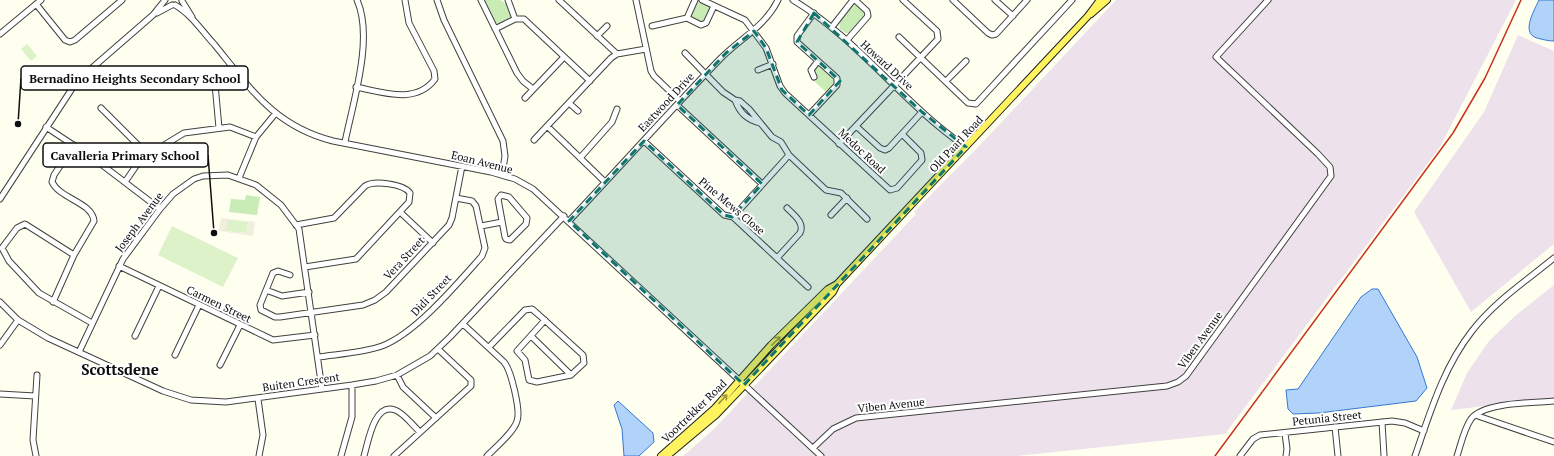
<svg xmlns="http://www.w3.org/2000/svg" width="1554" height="456" viewBox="0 0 1554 456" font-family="'PT Serif',serif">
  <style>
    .industrial { fill: #ede2ec }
    .green { fill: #c9ecb6 }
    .pitch { fill: #ddf2c9 }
    .plaza { fill: #f0eedd; fill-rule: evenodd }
    .water { fill: #b1d2f9; stroke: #3478d4 }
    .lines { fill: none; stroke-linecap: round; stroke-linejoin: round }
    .minor-casing { stroke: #414141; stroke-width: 7 }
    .major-casing { stroke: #1f1f1f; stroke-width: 8 }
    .minor { stroke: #fff; stroke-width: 5 }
    .major { stroke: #fff45f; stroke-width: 6 }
    .rail { stroke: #c6331e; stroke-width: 1.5 }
    .oneway { stroke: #9f983f }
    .marked { fill: #0f766e; fill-opacity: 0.2; stroke: #0f766e; stroke-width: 3; stroke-dasharray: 8 5; stroke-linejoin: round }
    .labels { text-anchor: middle; stroke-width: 4; stroke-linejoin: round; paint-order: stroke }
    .street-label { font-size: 11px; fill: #0e0e0e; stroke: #fff }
    .district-label { font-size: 15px; font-weight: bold; fill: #0e0e0e; stroke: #fff }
    .leader { fill: none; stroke: #0e0e0e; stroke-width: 1.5 }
    .callout-dot { fill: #0e0e0e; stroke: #fff; stroke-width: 1.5 }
    .callout { fill: #fff; stroke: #0e0e0e; stroke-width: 1.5 }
    .callout-label { font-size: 12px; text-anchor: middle; font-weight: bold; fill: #0e0e0e }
  </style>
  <rect width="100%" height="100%" fill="#ffffef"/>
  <path class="industrial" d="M1116 0H1516L1440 147 1225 434 1017 456H683L715 428 916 214 914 212 981 144Z
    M1518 35 1554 51V244L1471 312 1414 212 1484 112Z
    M1554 285V398L1451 410 1467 373 1489 341 1515 316Z"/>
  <path class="green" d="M483 0C488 0 496 0 500 0 506 2 513 11 511 18L499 24 495 23Z
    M698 2H701L710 7 706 20 702 23 692 18 691 16Z
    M853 4H856L865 11 867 15 850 33H846L840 29 839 21Z
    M820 65 835 78V84L827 93 813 80 816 77 813 69 816 66Z
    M246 195 260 197 257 215 229 212 231 199 245 200Z"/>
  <path class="pitch" d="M27 44 37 56 31 61 21 49Z
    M227 220 248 222 247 233 226 231Z
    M172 226 238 258 223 287 158 255Z"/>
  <path class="plaza" d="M221 218 255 222 253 236 219 231ZM227 220 248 222 247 233 226 231Z"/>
  <path class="water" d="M1539 0H1554V41C1549 41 1545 40 1541 39 1519 36 1533 13 1539 0Z
    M1372 289H1378L1417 357 1427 388 1416 401 1319 413 1293 414 1288 409 1286 390 1298 389 1361 297Z
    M618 401 653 433 654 442 639 456H624L622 429 614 405Z"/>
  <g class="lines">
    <g class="minor-casing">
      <path id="minor" d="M437 0 444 20 503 141 505 156 502 175
        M481 0 517 73 523 81 533 89
        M508 0 515 19
        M559 0 617 54
        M636 0 651 71 654 76 680 101
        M695 0 687 18 701 25 706 23 714 6
        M702 0 745 20 766 48 780 86 785 93 890 190 897 188 922 160 921 153 902 134
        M793 0C858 39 903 104 966 147
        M953 0 988 33 992 35 996 34 1027 0
        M995 0 1013 16
        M182 1 192 17
        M36 4 65 40 70 42 75 40 122 0
        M175 5C191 14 202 31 214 44 250 88 274 126 333 141L491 172 515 179 533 189 821 456
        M157 13 172 5
        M652 26 687 18
        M832 27 853 0
        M495 29 515 19H524L590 81
        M0 34 41 0
        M597 36 607 26
        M899 37 968 103 976 104 1072 0
        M847 40 868 16 867 11 855 0
        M685 53 723 92 735 100 740 101 749 109 772 137 781 142 789 155 826 190 841 193 867 219
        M758 70 773 64
        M814 77 811 70 818 61
        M946 81 966 61
        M215 84 219 128
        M356 87C382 92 416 105 435 79L434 71 409 23 405 0
        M525 98 564 57
        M735 100C740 113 746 119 760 123
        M569 103 578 111
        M677 105 762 184
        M101 108 148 155
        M809 115 837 85V78L797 42V36L814 13
        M547 126 605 182
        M856 126 880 148 885 150 889 148 922 112
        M46 127 93 158 160 209
        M534 140 611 58 617 54 646 49
        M644 141 724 215 733 217 808 287
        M345 142C353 102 374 38 357 0
        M839 144 938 39 937 31 903 0
        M580 158 612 122 617 109
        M239 178 256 137 275 114
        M125 182 136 166 148 155 184 133 230 127 256 137
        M501 195 509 197 527 218 526 224 510 240 506 239 505 237 498 199Z
        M0 199 77 81 153 15 165 0
        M400 212 433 243
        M831 215 847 198
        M733 217 789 155
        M569 221C619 168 668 113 719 60 739 39 765 27 778 0
        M296 225 334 218 365 186C374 180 404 184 410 193L409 202 356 259 305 267
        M481 226 502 222
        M74 255 25 224 17 228 2 248 9 261 39 293 92 323
        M777 258 800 233C805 223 794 215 787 208
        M119 266 273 340 315 335
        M290 275 278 271 273 273 260 305 261 310 275 317H280L363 305 375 300 386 292 449 225 452 218 462 166
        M266 290 282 296 309 292
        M0 302 18 320 48 338 163 391 191 400 226 402 352 385 376 381 397 375 430 356 450 337 564 216
        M53 302 74 255 94 221C92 202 60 199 52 182L54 175 74 145
        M463 324 504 362C511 370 521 411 517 421 514 432 495 448 487 456
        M135 336 159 286
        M531 336 571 375
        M0 345 18 320
        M489 347 525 310 532 309 539 315 583 355 584 363 571 375 537 382 529 380 525 360 517 351 545 320
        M79 352 123 259 160 209 173 194 194 179 203 176 228 175 256 185 281 205 299 229 322 389
        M175 355 199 305
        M318 357C339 354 362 353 382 346 416 333 457 284 482 256L485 248 476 206 472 201 456 198
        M220 365 240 325
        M397 375 403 387 436 418
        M0 394 35 396
        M258 399 263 435 259 456
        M1475 415 1554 442
        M1382 422 1384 456
        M1335 427 1338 456
        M1285 433 1287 449 1286 456
        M813 448 833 429 856 418 1167 386 1178 382 1186 376 1331 176 1330 167 1318 154 1216 57 1268 0
        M36 456 33 440 37 375
        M341 456 352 417V385
        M364 456C368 443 374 402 395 410 404 413 413 426 420 432
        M394 456 471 386V380L438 349
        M1240 456 1253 439 1260 435 1392 421 1405 423 1424 431
        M1415 456C1430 413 1443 368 1472 331 1494 302 1526 281 1554 258
        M1457 456C1461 444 1464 429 1471 419 1484 402 1534 403 1554 401"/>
    </g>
    <g class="major-casing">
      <path id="major" d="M1091 14 1107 0
        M661 456 715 408 771 345 828 289 837 284 1088 16 1100 0
        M667 456 716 415 833 292 837 284"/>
    </g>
    <use href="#minor" class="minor"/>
    <use href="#major" class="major"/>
    <path class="rail" d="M1215 456 1453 133 1485 78 1521 0"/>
  </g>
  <defs><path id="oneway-shaft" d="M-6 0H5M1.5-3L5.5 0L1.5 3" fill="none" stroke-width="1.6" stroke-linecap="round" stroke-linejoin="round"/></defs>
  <g class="oneway">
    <use href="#oneway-shaft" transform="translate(776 341) rotate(-45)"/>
    <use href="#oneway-shaft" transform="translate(723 399) rotate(-47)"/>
  </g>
  <path class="marked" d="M814 13 922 112 966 147 744 385 569 221 644 141 724 215 732 217 762 184 677 105 726 53 754 31 766 48 782 90 809 115 840 81 797 42Z"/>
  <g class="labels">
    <g class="street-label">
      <text transform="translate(887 65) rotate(43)" y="4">Howard Drive</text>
      <text transform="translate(666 102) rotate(-47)" y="4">Eastwood Drive</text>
      <text transform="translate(956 144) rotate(-47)" y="4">Old Paarl Road</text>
      <text transform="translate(862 151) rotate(43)" y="4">Medoc Road</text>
      <text transform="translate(482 162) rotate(14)" y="4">Eoan Avenue</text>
      <text transform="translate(732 206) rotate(40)" y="4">Pine Mews Close</text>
      <text transform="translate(139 222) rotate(-53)" y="4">Joseph Avenue</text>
      <text transform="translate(404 258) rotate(-47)" y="4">Vera Street</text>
      <text transform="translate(431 295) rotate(-46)" y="4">Didi Street</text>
      <text transform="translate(219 304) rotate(26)" y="4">Carmen Street</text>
      <text transform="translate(1200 340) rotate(-54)" y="4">Viben Avenue</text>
      <text transform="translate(301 382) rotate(-8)" y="4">Buiten Crescent</text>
      <text transform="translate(891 405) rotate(-6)" y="4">Viben Avenue</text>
      <text transform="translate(694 411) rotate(-44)" y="4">Voortrekker Road</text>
      <text transform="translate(1327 418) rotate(-6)" y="4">Petunia Street</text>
    </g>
    <g class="district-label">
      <text x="120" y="375">Scottsdene</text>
    </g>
  </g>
  <path class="leader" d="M18 124L21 78M214 233L208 155"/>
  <g class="callout-dot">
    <circle cx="18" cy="124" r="4"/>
    <circle cx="214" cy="233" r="4"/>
  </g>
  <g class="callout">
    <rect x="21" y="66" width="227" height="24" rx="4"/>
    <rect x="43" y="143" width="165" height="24" rx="4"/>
  </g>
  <g class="callout-label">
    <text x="135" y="83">Bernadino Heights Secondary School</text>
    <text x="125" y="160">Cavalleria Primary School</text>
  </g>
</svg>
